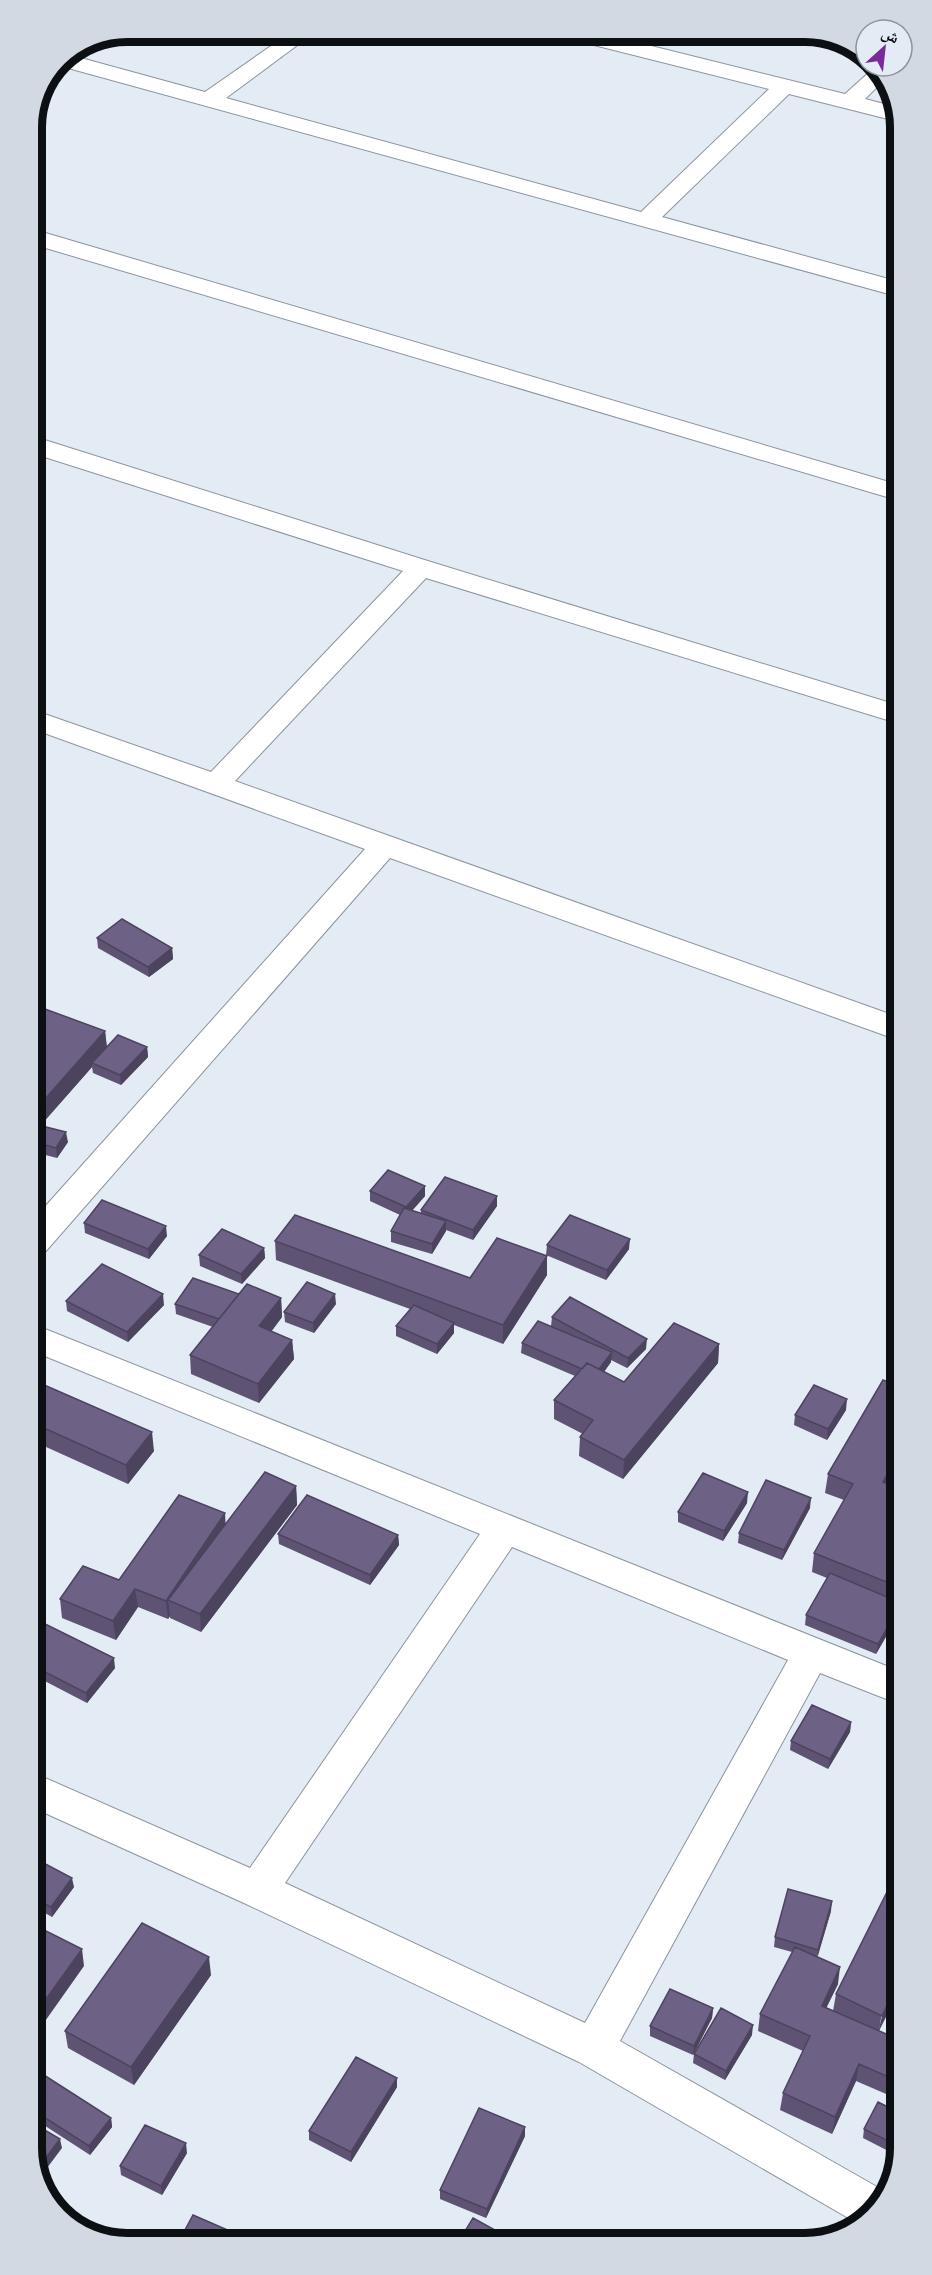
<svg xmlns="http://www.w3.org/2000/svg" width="932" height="2275" viewBox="0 0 932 2275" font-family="Quicksand,'Noto Naskh Arabic',sans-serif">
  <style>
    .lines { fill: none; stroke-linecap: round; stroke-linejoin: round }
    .minor-casing { stroke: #8c949d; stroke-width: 2 }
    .minor { fill: #fff; fill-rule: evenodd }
    .wall { fill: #5e5373 }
    .shaded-wall { fill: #4c445e }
    .building { fill: #6d6186; stroke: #4c445e; stroke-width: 1.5 }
    .rim { fill: none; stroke: #0d1013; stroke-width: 8 }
  </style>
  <rect width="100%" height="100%" fill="#e3ebf5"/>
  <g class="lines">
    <g class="minor-casing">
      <path id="minor" d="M291 32H315L226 98 641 212 769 89 562 37 559 32H595L845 94 875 67 884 80 865 99 896 107V121L789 94 662 217 896 281V296L57 65 60 59 70 55 205 92Z
        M32 229 896 484 897 500 32 244Z
        M32 436 431 562 897 705V723L426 578 235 781 898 1017V1040L390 858 46 1251 34 1254V1219L365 849 33 729V710L211 772 403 571 32 453Z
        M35 1325 899 1671V1704L820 1673 620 2041 886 2192 881 2206 857 2223 579 2062 244 1903 36 1809V1774L250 1868 480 1534 35 1352ZM512 1547 788 1660 585 2023 285 1883Z"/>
    </g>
    <use href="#minor" class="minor"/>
  </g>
  <path class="wall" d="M97 938 172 948 173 959 149 977 98 948Z
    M34 1005 105 1031 107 1047H147L148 1057 121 1085 93 1073 92 1067 41 1125 68 1142 57 1158 34 1152Z
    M425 1186V1196L412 1211 421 1213V1210L497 1206 473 1240 446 1230V1231L432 1254 391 1242V1231L400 1215 370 1201V1191Z
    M84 1223 167 1236 149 1259 85 1233Z
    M275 1241 470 1278 547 1256V1275L503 1344 454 1325V1333L437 1354 396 1336V1326L410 1309 276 1260Z
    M547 1245 629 1249 606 1280 546 1255Z
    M264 1248 265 1258 242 1284 200 1266 199 1255Z
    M239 1294 281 1298 282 1317 271 1332 292 1340 294 1359 259 1403 191 1374 190 1355 213 1327 176 1314 175 1304Z
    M66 1301 164 1305 128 1342 67 1311Z
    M336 1304 314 1333 285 1322 284 1312Z
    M552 1317 646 1349 627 1368 611 1360V1362L604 1372 624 1382 719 1344 718 1363 623 1479 579 1456 580 1437 583 1434 554 1419V1400L575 1376 521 1353 522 1343 551 1326Z
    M35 1381 154 1451 128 1484 35 1442Z
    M899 1386V1468L889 1485 899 1489V1614L876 1654 805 1625 806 1615 827 1578 812 1572 814 1553 844 1500 825 1493 828 1474Z
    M846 1410 827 1440 794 1425 795 1415Z
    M296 1486 297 1505 201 1632 170 1618V1616L168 1619 138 1607 116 1640 62 1618 60 1599 119 1580Z
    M747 1503 723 1541 678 1522V1512Z
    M810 1508 782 1560 738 1543 739 1533Z
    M278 1534 398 1535 399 1545 370 1585 279 1544Z
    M35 1619 115 1668 87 1703 35 1676Z
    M851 1722 850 1732 828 1769 790 1750 791 1741Z
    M36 1859 74 1887 52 1917 36 1908Z
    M900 1898 879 2031 900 2040V2100L856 2081 832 2134 780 2110 783 2093 803 2051 758 2031 760 2014 792 1952 774 1947 775 1937 831 1911 817 1957 838 1984 826 2008 833 2011 836 1994Z
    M211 1975 134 2085 68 2048 65 2031Z
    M713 2008 712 2018 693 2055 650 2036V2026Z
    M752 2035 725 2080 693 2063 694 2054Z
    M36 2070 111 2118 112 2127 90 2155 36 2120Z
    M397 2078V2087L351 2162 309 2140V2131Z
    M900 2113V2149L898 2156 863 2138 864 2129Z
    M525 2127V2136L486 2218 440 2199V2190Z
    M187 2153 162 2195 121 2175 120 2166Z"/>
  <path class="shaded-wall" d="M172 948 173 959 149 977 148 967Z
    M105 1031 107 1050 92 1063V1067L40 1126 38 1107Z
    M147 1047 148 1057 121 1085 120 1075Z
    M66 1132 68 1142 57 1158 56 1148Z
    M425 1186V1196L406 1217V1207Z
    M497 1196V1206L473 1240V1230Z
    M446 1221V1231L432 1254V1244Z
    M166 1226 167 1236 149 1259 148 1249Z
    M630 1239 629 1249 606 1280 607 1270Z
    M264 1248 265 1258 242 1284 241 1274Z
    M547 1256V1275L503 1344V1325Z
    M163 1294 164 1305 128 1342 127 1332Z
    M335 1294 336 1304 314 1333 313 1323Z
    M281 1298 282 1317 261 1345 259 1326Z
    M454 1323V1333L437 1354V1344Z
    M647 1339 646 1349 627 1368 628 1358Z
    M292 1340 294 1359 259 1403 258 1384Z
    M719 1344 718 1363 623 1479 624 1460Z
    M612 1352 611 1362 594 1385 595 1375Z
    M847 1399 846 1410 827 1440 828 1429Z
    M152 1432 154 1451 128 1484 126 1465Z
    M899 1454V1468L880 1501 883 1482Z
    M296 1486 297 1505 201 1632 200 1614Z
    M748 1492 747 1503 723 1541 724 1531Z
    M811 1498 810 1508 782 1560 784 1550Z
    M225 1513 226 1531 168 1600 170 1616 168 1619 166 1601Z
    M398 1535 399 1545 370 1585V1575Z
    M135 1589 138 1607 116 1640 113 1621Z
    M899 1607V1614L876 1654 878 1644Z
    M114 1658 115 1668 87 1703 86 1693Z
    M851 1722 850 1732 828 1769 830 1759Z
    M72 1878 74 1887 52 1917 51 1907Z
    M832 1901 831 1911 817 1959 818 1950Z
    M82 1949 84 1966 36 2034V2013Z
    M209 1957 211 1975 134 2085 131 2067Z
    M840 1967 838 1984 819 2023 822 2006Z
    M900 1978V1989L878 2033 882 2016Z
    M713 2008 712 2018 693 2055 694 2046Z
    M753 2025 752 2035 725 2080 726 2071Z
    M859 2064 856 2081 832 2134 835 2117Z
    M397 2078V2087L351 2162V2152Z
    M111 2118 112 2127 90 2155 89 2146Z
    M525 2127V2136L486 2218 487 2209Z
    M60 2139 62 2148 38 2180 36 2179V2171Z
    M186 2143 187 2153 162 2195 161 2186Z"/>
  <path class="building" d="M122 919 172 948 148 967 97 938Z
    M34 1005 105 1031 38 1107 34 1105Z
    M118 1035 147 1047 120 1075 92 1063Z
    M34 1124 66 1132 56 1148 34 1142Z
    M388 1170 425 1186 406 1207 370 1191Z
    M445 1177 497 1196 473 1230 421 1210Z
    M102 1200 166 1226 148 1249 84 1223Z
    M404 1208 446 1221 432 1244 391 1231Z
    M295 1215 470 1278 497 1238 547 1256 503 1325 275 1241Z
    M570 1215 630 1239 607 1270 547 1245Z
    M222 1229 264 1248 241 1274 199 1255Z
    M102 1264 163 1294 127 1332 66 1301Z
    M193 1278 239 1294 219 1319 175 1304Z
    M307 1282 335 1294 313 1323 284 1312Z
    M247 1284 281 1298 259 1326 292 1340 258 1384 190 1355Z
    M570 1297 647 1339 628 1358 552 1317Z
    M414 1305 454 1323 437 1344 396 1326Z
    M538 1321 612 1352 599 1369 587 1363 582 1369 522 1343Z
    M674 1323 719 1344 624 1460 580 1437 593 1420 554 1400 587 1363 624 1382Z
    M883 1380 899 1386V1454L883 1482 899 1489V1587L814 1553 853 1484 828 1474Z
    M35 1381 152 1432 126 1465 35 1424Z
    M814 1385 847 1399 828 1429 795 1415Z
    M265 1472 296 1486 200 1614 168 1600Z
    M703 1473 748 1492 724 1531 678 1512Z
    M766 1480 811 1498 784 1550 739 1533Z
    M179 1495 225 1513 166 1601 135 1589 113 1621 60 1599 83 1566 119 1580Z
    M307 1495 398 1535 370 1575 278 1534Z
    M830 1573 899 1602V1607L878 1644 806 1615Z
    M35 1619 114 1658 86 1693 35 1667Z
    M812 1705 851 1722 830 1759 791 1741Z
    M36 1859 72 1878 51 1907 36 1900Z
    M788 1889 832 1901 818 1950 775 1937Z
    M887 1892 900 1898V1978L882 2016 836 1994Z
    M142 1923 209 1957 131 2067 65 2031Z
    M36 1926 82 1949 36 2013Z
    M795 1947 840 1967 822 2006 900 2040V2082L859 2064 835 2117 783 2093 810 2036 760 2014Z
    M670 1989 713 2008 694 2046 650 2026Z
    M721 2008 753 2025 726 2071 694 2054Z
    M356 2057 397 2078 351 2152 309 2131Z
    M36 2070 111 2118 89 2146 36 2112Z
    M878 2102 900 2113V2147L864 2129Z
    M479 2108 525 2127 487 2209 440 2190Z
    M36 2125 60 2139 36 2171Z
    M145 2125 186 2143 161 2186 120 2166Z
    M193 2215 255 2242 178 2243Z
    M473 2218 515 2241H459Z"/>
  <path d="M0 0H932V2275H0ZM127 42H805A85 85 0 0 1 890 127V2148A85 85 0 0 1 805 2233H127A85 85 0 0 1 42 2148V127A85 85 0 0 1 127 42Z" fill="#d2d9e3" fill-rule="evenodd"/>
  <path class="rim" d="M127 42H805A85 85 0 0 1 890 127V2148A85 85 0 0 1 805 2233H127A85 85 0 0 1 42 2148V127A85 85 0 0 1 127 42Z"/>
  <g transform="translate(884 48) rotate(27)"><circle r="28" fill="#e3ebf5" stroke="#8d939b" stroke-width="1.5"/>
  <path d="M0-4.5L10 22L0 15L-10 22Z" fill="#7a2a9b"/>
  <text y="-9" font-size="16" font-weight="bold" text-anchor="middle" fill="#0d1013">ش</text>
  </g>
</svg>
